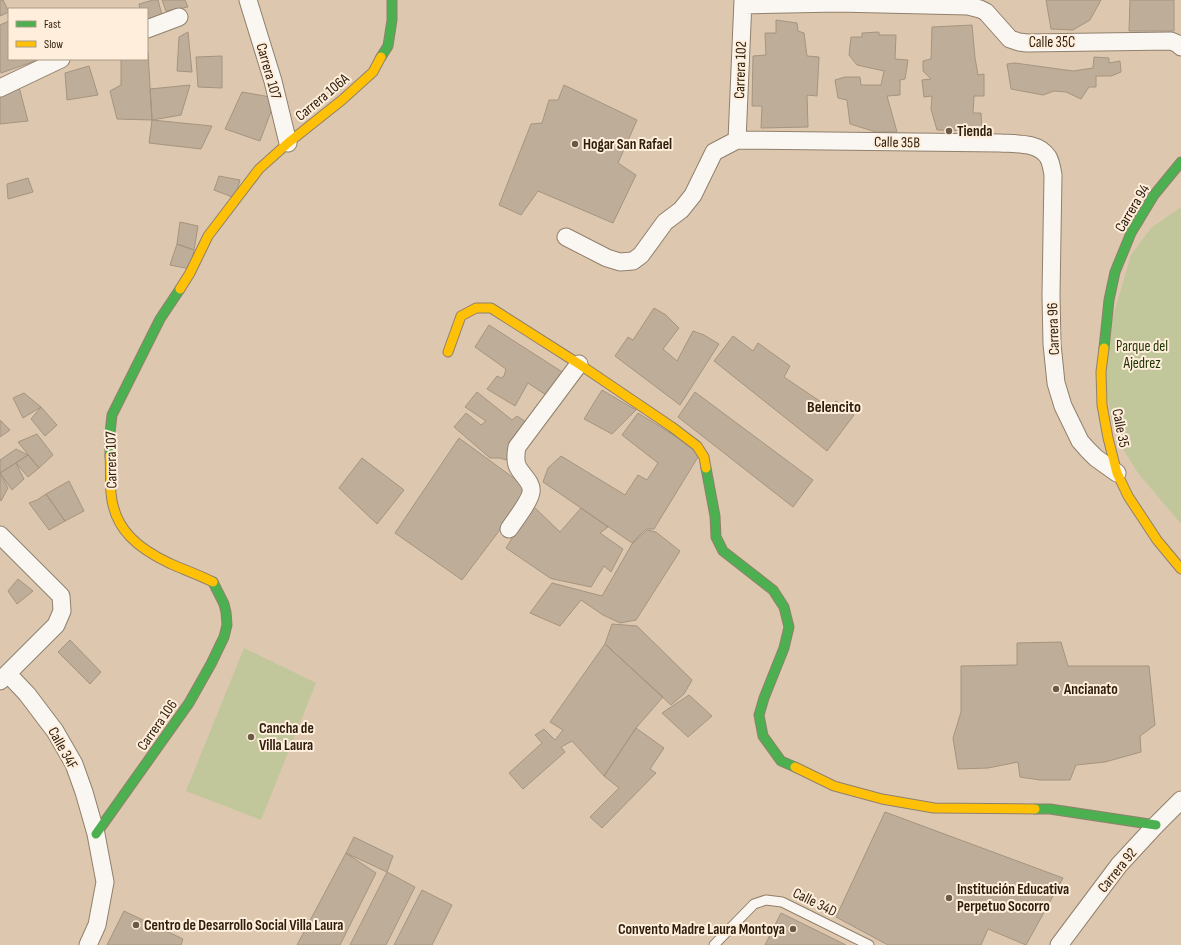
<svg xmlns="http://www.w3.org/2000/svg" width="1181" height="945" viewBox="0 0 1181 945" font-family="'Sofia Sans Condensed',sans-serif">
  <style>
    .green { fill: #c1c79b }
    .building { fill: #bead99; stroke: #a59480 }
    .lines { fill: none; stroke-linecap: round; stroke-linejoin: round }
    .lane-casing { stroke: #90806c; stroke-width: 11 }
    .street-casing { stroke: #90806c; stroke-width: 19 }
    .fast-casing { stroke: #90806c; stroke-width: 11 }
    .slow-casing { stroke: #90806c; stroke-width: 11 }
    .lane { stroke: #faf7f3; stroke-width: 9 }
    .street { stroke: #faf7f3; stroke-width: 17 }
    .fast { stroke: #4caf50; stroke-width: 9 }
    .slow { stroke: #ffc107; stroke-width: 9 }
    .poi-dot { fill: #6b5945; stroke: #feeedb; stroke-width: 1.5 }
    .labels { text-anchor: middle; stroke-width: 4; stroke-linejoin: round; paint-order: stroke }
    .street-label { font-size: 15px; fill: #2d1e0c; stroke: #feeedb }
    .poi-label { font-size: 15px; font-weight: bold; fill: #2d1e0c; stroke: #feeedb; text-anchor: start }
    .park-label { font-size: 15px; fill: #1f3400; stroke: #feeedb }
    .neighbourhood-label { font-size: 16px; font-weight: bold; fill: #2d1e0c; stroke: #feeedb }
  </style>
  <rect width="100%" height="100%" fill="#ddc7ae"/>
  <path class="green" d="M1181 207V524L1138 473 1123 449 1112 423 1101 357 1131 255 1151 228Z
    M244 648 316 683 261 820 186 791Z"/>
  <path class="building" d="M0 0H3L9 12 0 16Z
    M153 0H158L162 15 147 20V9H140L139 4Z
    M162 0H185L188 7 166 11Z
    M1046 0H1101L1090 20 1073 30 1051 29Z
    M1130 0H1174V31H1129Z
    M776 20 797 23 798 31 804 33 807 56 819 57 817 96 807 95 808 127 761 128 762 106H752L753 56 766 55 765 33H776Z
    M9 21V59H41L1 73 0 70V25Z
    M972 25 975 58 978 75 984 74V96H974L973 113H981L982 131 937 130 931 109 932 96 924 97 922 80 931 79 923 71V61L931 59 932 27Z
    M188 32 192 72 177 71 179 37Z
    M879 32V35H896L895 59 908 60 905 79 900 80V95L887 96 897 132H876L850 124 847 100 838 98 835 80 845 77H860L861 85H881L884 71 857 65 849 55 851 37H862V33Z
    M148 52 152 120 117 119 110 91 121 85V59H147V53Z
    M222 56V88L198 87 196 57Z
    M1094 57 1109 58V63L1120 61 1121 72 1111 76H1096V87H1089L1081 99 1066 92 1054 91 1043 95 1011 89 1007 64 1015 63 1073 71 1093 68Z
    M89 66 98 95 67 100 65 73Z
    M190 85 181 115 152 120 150 89Z
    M564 85 637 120 618 163 636 175 613 223 538 191 521 215 499 205 531 124 542 123 549 100H558Z
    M19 87 28 121 0 124V93Z
    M242 92 276 98 260 141 225 129Z
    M152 120 212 126 201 149 149 143Z
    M219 176 240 180 235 198 214 190Z
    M28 178 33 192 8 199 7 184Z
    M180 222 198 226 194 250 177 244Z
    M177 244 194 250 190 269 170 265Z
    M654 308 666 315 679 328 663 349 677 361 693 331 704 335 719 344 680 405 615 356 628 337 633 340Z
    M489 325 567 375 552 399 528 383 515 406 487 389 497 376 501 378 504 376 506 369 475 347Z
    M733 336 753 351 758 343 790 366 784 377 830 408 836 401 854 415 827 451 714 361Z
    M602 390 636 410 612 434 584 419Z
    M477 392 512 420 517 416 532 426 506 460 500 458H490L454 427 466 413 481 425 486 421 465 407Z
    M695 392 813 480 793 507 678 417Z
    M24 393 41 407 23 418 13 398Z
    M41 407 57 425 45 436 31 419Z
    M638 413 701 452 654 529H646L632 543 543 482 548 468 561 456 625 495 638 475 647 480 658 463 622 435Z
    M0 420 10 430 0 437Z
    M37 434 53 455 39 468 18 442Z
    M459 438 530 490 462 580 395 533Z
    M16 449 28 455 0 473V460Z
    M28 455 39 468 28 477 16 463Z
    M362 458 404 490 377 524 339 488Z
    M16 463 24 479 12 490 0 473Z
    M0 473 8 488 1 501 0 500Z
    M69 481 84 511 65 521 46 494Z
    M46 494 65 521 49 530 29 503 37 500Z
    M532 505 560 532 581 508 608 527 600 533 623 549 611 572 604 566 591 587 553 579 550 578 506 548Z
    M647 530 656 532 680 551 636 620 620 623 603 615 581 600 560 626 530 613 552 583 602 596 632 544Z
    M18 579 33 591 17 604 8 591Z
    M612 624 637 626 692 680 684 694 671 705 605 644Z
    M70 640 101 672 90 684 58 652Z
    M1061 642 1068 666H1149L1155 725 1140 736 1141 752 1105 762 1076 765 1070 780H1040L1020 777 1018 762 988 768 958 769 953 738 961 712V666L1017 665V643Z
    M605 644 663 697 636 728 604 776 572 741 561 747 565 752 523 789 509 773 542 743 535 735 544 729 555 740 563 730 550 722Z
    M689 695 712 716 688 737 662 713Z
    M636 728 664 748 650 769 656 773 602 828 590 817 619 788 604 776Z
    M885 812 1063 878 1026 945 988 929 981 945H888L836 917Z
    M354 837 393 856 387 872 346 853Z
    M346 853 376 873 340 945H297Z
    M387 872 415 887 386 945H350Z
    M422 890 452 905 432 945H394Z
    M124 911 183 939 181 945H107Z
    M781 913 846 945H765Z"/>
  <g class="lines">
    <g class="lane-casing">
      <path id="lane" d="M714 945 754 904 766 900 782 902 869 945"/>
    </g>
    <g class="street-casing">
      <path id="street" d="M248 0 273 81 288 143
        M743 5 838 3 968 6 980 9 986 12 1010 39 1019 42 1027 43 1171 41 1178 44 1181 47
        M147 29 179 17
        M0 88 61 59
        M737 140 743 0
        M566 237 607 258 620 262 633 261 641 255 665 222 681 210 693 195 714 152 737 140 1000 143C1016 144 1038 142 1048 157 1051 162 1052 169 1053 175L1051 295 1052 344 1056 383 1063 406 1080 441 1087 449 1096 458 1117 473
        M509 529C515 520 530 501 531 492 533 482 520 474 517 465 515 459 516 452 517 447L579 364
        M0 535 61 596 62 611 56 625 0 681
        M8 674 27 694 55 731 74 764 84 792 96 834 105 882 97 925 88 945
        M1059 945 1119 865 1156 825 1181 800"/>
    </g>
    <g class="fast-casing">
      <path id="fast" d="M381 57 388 46 392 20V0
        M1104 348 1109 300 1115 272 1131 233 1154 195 1181 162
        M110 456V433L112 415 160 319 180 289
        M706 468 715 516 716 537 723 551 773 590 784 607 789 627 784 648 764 698 759 715 763 736 781 761 795 767
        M1035 809H1050L1156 825
        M96 834 189 703 211 664 224 637 227 625 226 612 224 604 213 582"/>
    </g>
    <g class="slow-casing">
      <path id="slow" d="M180 289 190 273 208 236 259 169 288 143 342 100 373 72 381 57
        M1104 348 1101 372 1102 405 1108 438 1117 473 1128 496 1157 540 1181 569
        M448 352 461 316 476 308H491L579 364 672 427 697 446 704 457 706 468
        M110 456C111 468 110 481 111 493 114 530 139 549 171 564 185 570 199 575 213 582
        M795 767 834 786 882 799 934 808 1035 809"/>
    </g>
    <use href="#lane" class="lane"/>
    <use href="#street" class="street"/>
    <use href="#fast" class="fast"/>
    <use href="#slow" class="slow"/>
  </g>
  <g class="poi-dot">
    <circle cx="949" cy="131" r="4"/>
    <circle cx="575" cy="144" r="4"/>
    <circle cx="1056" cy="689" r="4"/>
    <circle cx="251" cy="737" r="4"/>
    <circle cx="949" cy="898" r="4"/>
    <circle cx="136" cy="925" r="4"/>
    <circle cx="793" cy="929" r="4"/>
  </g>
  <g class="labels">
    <g class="street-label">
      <text x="1052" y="47">Calle 35C</text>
      <text transform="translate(740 70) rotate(-88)" y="5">Carrera 102</text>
      <text transform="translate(269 71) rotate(74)" y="5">Carrera 107</text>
      <text transform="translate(322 97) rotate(-40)" y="5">Carrera 106A</text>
      <text transform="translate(897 142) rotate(1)" y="5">Calle 35B</text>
      <text transform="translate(1132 208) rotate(-59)" y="5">Carrera 94</text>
      <text transform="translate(1053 329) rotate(-92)" y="5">Carrera 96</text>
      <text transform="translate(1121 428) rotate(79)" y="5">Calle 35</text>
      <text transform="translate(111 460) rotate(-91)" y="5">Carrera 107</text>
      <text transform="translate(157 725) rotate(-55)" y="5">Carrera 106</text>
      <text transform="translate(63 748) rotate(61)" y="5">Calle 34F</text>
      <text transform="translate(1117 870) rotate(-51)" y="5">Carrera 92</text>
      <text transform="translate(815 902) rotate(26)" y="5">Calle 34D</text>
    </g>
    <g class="poi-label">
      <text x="957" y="136">Tienda</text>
      <text x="583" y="149">Hogar San Rafael</text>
      <text x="1064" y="694">Ancianato</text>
      <text x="259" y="733">Cancha de<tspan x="259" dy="17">Villa Laura</tspan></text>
      <text x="957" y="894">Institución Educativa<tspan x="957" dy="17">Perpetuo Socorro</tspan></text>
      <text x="144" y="930">Centro de Desarrollo Social Villa Laura</text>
      <text x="785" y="934" text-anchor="end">Convento Madre Laura Montoya</text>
    </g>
    <g class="park-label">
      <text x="1142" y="351">Parque del<tspan x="1142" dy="17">Ajedrez</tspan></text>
    </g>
    <g class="neighbourhood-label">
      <text x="834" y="412">Belencito</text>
    </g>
  </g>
  <rect x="8" y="8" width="140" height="52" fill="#feeedb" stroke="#aa9b88"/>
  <rect x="16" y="21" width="20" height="6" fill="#4caf50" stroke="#aa9b88"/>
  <text x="44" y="28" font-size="12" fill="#2d1e0c">Fast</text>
  <rect x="16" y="41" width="20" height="6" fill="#ffc107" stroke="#aa9b88"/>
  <text x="44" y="48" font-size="12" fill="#2d1e0c">Slow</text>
</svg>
